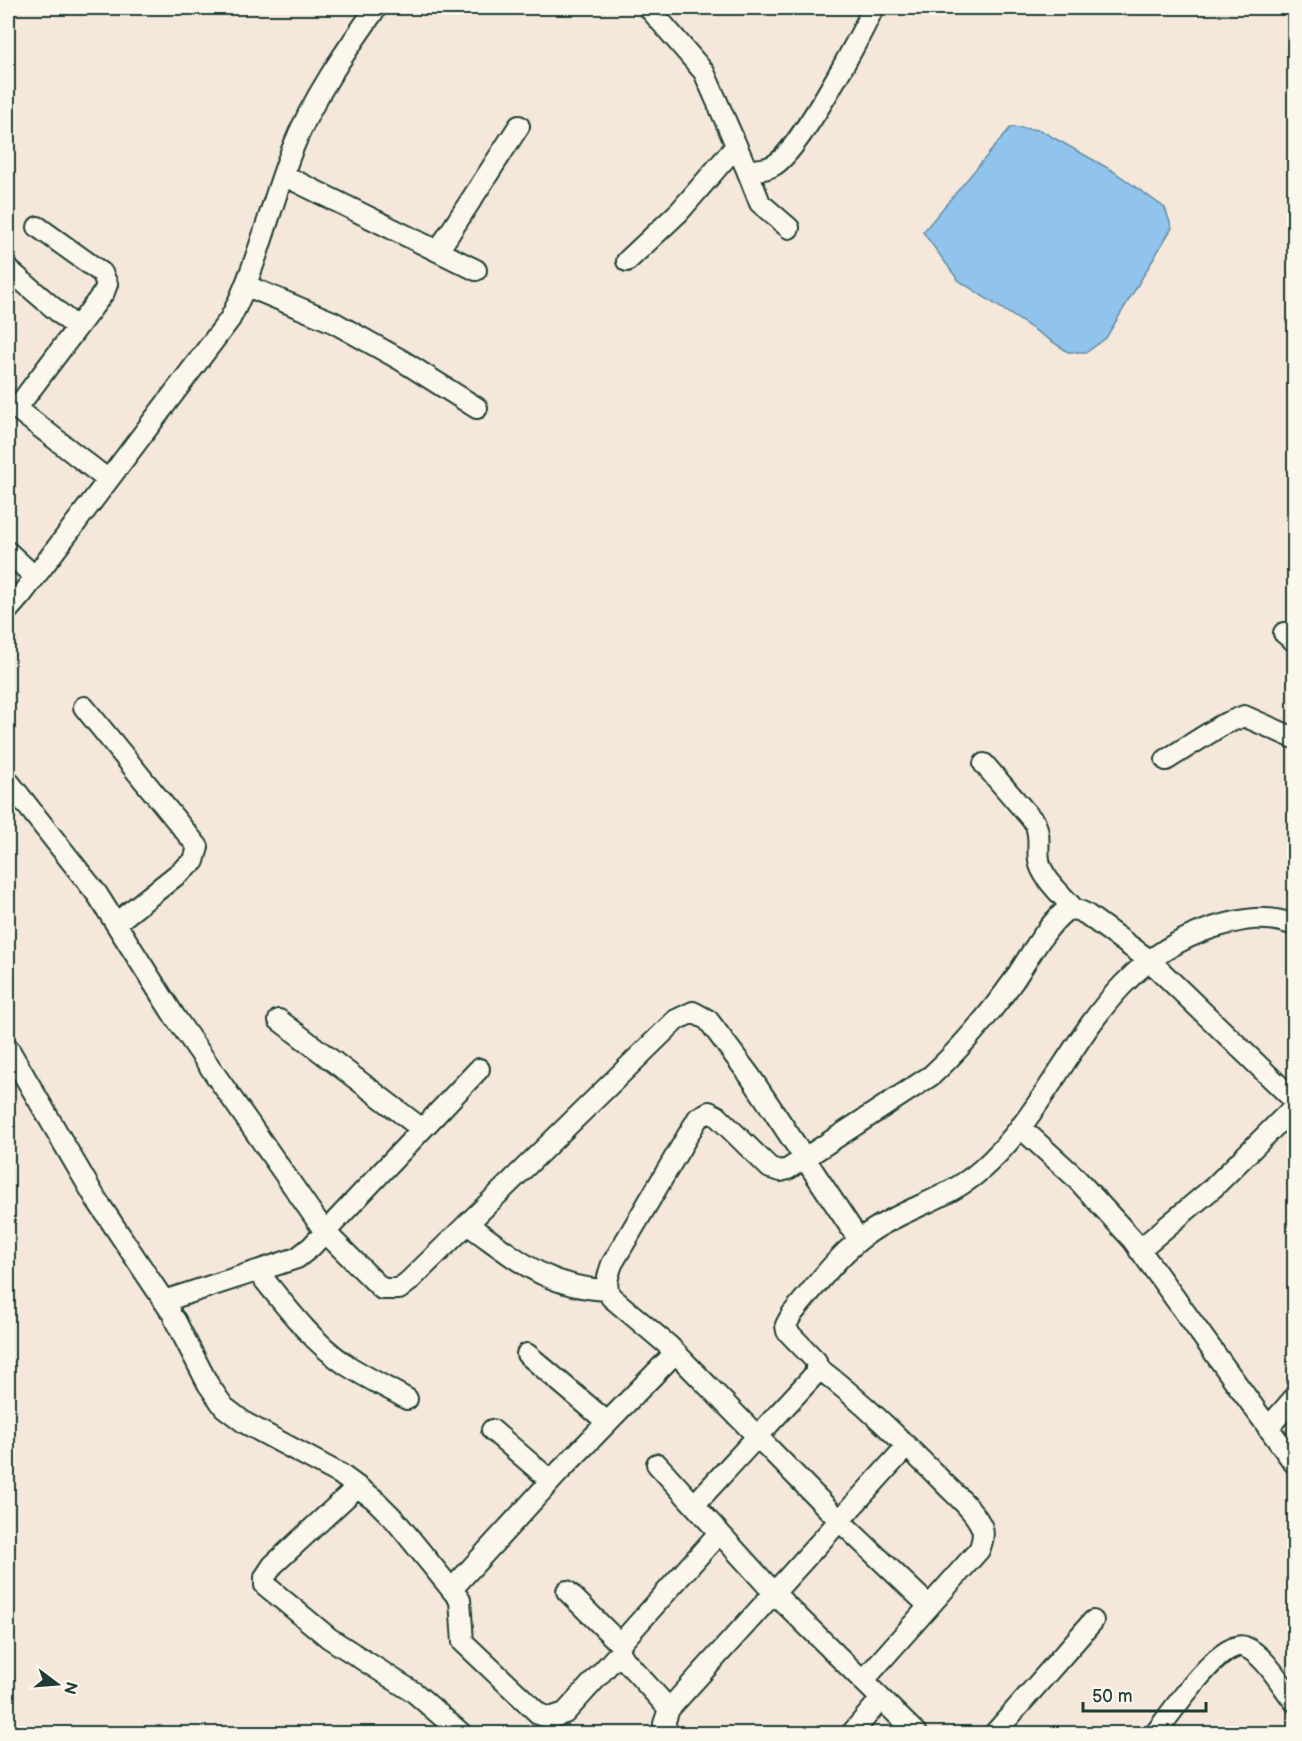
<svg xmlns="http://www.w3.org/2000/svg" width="1302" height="1741" viewBox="0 0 1302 1741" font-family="'Balsamiq Sans',sans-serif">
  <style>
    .water { fill: #90c4ed; stroke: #638ea3; stroke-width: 1.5 }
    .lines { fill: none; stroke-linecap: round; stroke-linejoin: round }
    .minor-casing { stroke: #1f3d34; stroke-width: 24 }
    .minor { stroke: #fbf7ec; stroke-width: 20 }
  </style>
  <rect width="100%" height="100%" fill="#f5e8da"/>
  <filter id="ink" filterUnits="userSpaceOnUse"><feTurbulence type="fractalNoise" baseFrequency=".0167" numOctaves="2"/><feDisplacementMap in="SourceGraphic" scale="12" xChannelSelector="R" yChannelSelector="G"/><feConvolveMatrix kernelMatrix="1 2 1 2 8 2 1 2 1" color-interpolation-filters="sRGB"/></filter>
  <g filter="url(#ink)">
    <path class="water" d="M1011 127 1040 130 1113 171 1165 208 1172 228 1106 338 1087 352H1068L958 280 923 232Z"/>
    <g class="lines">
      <g class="minor-casing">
        <path id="minor" d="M649 8 704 72 747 170C756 170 766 170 774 165 798 152 861 37 873 8
          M747 170 760 203 789 228
          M283 175 476 270
          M438 251 519 126
          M627 261 679 212 736 146
          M8 269 77 328
          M247 286 333 322 401 360 477 408
          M8 402 108 480
          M16 409 104 292 107 284 102 273 38 227
          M8 552 35 577
          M8 610 22 594 230 319C258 265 270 206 292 150 312 99 345 52 376 8
          M1284 633 1294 641
          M84 707 198 847 194 861 116 923
          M1166 760 1222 725 1244 716 1294 738
          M984 764 1035 823C1041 836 1037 846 1039 860 1041 877 1063 896 1074 909
          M8 781 97 894 175 1017 325 1232 382 1289H399L408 1282 676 1020 693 1012 708 1020 750 1076 859 1240
          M279 1020 422 1129
          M8 1048 96 1199 170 1310
          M1020 1127 1074 1176 1132 1239 1294 1463
          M467 1224C516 1258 544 1287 607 1290
          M1139 1250 1214 1187 1294 1107
          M258 1272C285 1305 310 1340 345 1364 365 1377 386 1387 407 1399
          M164 1301 297 1258 311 1247 479 1069
          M175 1320 208 1384 224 1407 245 1423 340 1474 374 1499 395 1520 460 1600 463 1642 539 1714 550 1718 565 1713 620 1652
          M527 1354 607 1422
          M817 1367C861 1400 901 1440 940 1479 954 1494 974 1509 982 1528 984 1535 982 1543 979 1550L863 1681
          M1268 1428 1294 1398
          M492 1430 551 1481
          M657 1464 775 1594 917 1734
          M357 1487 273 1565 265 1577V1585L329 1638 415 1693 462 1734
          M694 1505 816 1373V1361L787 1331 786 1325 792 1314C816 1286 839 1253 870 1232 905 1208 948 1199 981 1170 1069 1092 1089 966 1215 927 1243 919 1267 914 1294 925
          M452 1589 560 1471 675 1353
          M567 1591 620 1644
          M929 1606 841 1522 669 1346 611 1297C604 1285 608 1276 612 1264L698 1118 709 1112 717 1116 770 1168 781 1171 788 1169 932 1075C962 1047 990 1014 1014 980 1029 958 1044 929 1064 912 1071 907 1079 910 1086 914L1149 960 1294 1100
          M669 1709 624 1659 620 1652V1644L719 1533
          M669 1734 664 1724 669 1709 907 1446
          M851 1734 881 1699
          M994 1734 1093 1621
          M1155 1734C1169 1716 1221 1638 1245 1647 1265 1655 1281 1685 1294 1701"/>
      </g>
      <use href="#minor" class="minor"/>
    </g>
  </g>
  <rect width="1302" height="1741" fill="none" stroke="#fbf7ec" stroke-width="30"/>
  <rect x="15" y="15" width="1272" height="1711" fill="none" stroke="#1f3d34" stroke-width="2" filter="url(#ink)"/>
  <g transform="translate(57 1684) rotate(106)" stroke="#fbf7ec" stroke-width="4.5" paint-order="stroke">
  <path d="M0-4.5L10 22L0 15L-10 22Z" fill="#1f3d34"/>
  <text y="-9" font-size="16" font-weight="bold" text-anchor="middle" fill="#1f3d34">N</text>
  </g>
  <path d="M1083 1702v9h123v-9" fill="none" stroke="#1f3d34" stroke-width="3"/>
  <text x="1092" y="1702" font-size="18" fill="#1f3d34" stroke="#fbf7ec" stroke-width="4.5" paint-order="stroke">50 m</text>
</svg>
